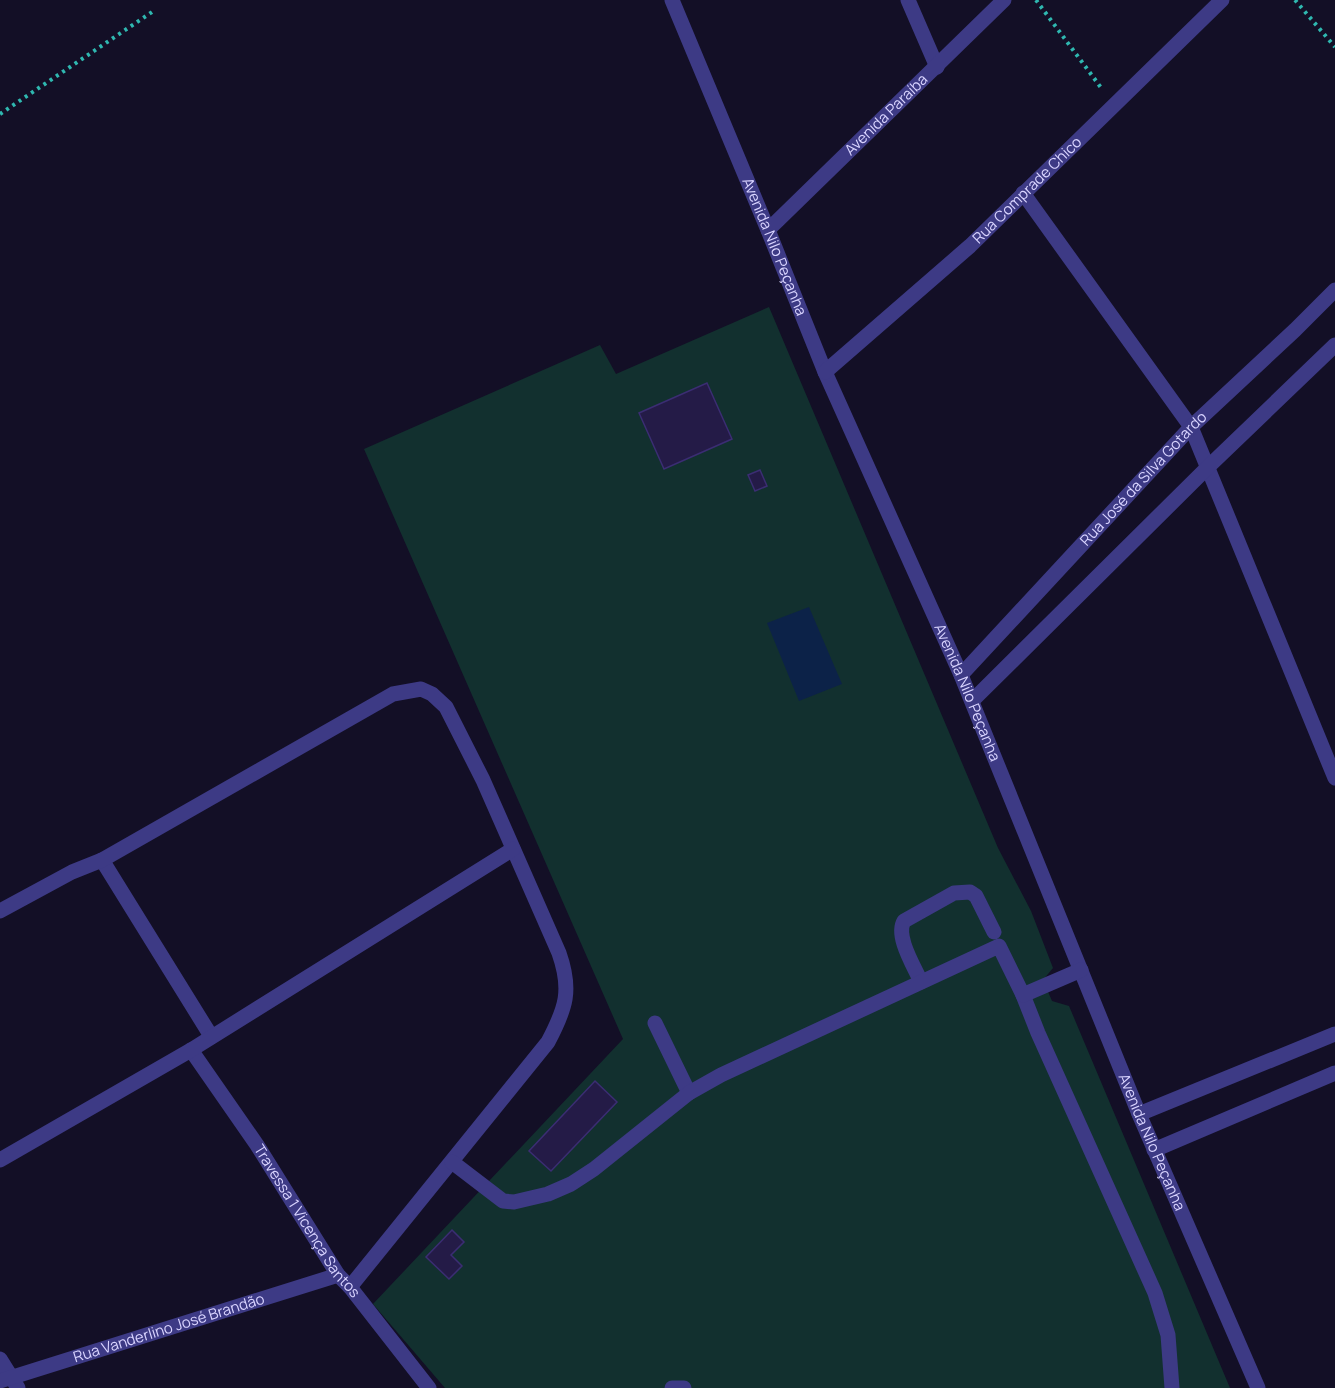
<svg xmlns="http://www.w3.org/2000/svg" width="1335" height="1388" viewBox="0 0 1335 1388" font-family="Manrope,sans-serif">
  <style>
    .green { fill: #12302f }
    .water { fill: #0c2248 }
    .building { fill: #241b47; stroke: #3b2d73; stroke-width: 1.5 }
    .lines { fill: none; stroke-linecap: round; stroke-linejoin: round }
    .path { stroke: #2fb8b0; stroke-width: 4; stroke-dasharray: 3 4.5; stroke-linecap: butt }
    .minor { stroke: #3d3a85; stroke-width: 15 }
    .labels { text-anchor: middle; stroke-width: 4.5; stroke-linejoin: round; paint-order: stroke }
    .street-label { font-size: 15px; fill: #d9d4ff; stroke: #130f26 }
  </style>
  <rect width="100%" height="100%" fill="#130f26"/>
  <path class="green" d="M769 307 998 848 1031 911 1053 968 1043 980 1052 1001 1069 1006 1230 1388H445L373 1304 623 1039 364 449 600 345 616 374Z"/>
  <path class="water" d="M809 607 842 684 799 701 767 623Z"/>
  <path class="building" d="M707 383 732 439 664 469 639 413Z
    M760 470 767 486 755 491 748 475Z
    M595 1081 617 1102 551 1171 529 1151Z
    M452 1230 464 1242 451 1255 462 1266 449 1279 426 1257Z"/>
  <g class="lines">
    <path class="path" d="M1036 0 1102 89
      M1295 0 1335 47
      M0 114 155 10"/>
    <g class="minor">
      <path id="s1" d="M672 0 768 230 825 372 961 675 1139 1114 1258 1388"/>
      <path d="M908 0 937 67"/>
      <path d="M1023 193 1191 427 1335 778"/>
      <path id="s2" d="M768 230 1004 0"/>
      <path id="s3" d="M825 372 970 246 1222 0"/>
      <path id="s4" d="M961 675 1191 427 1295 330 1335 290"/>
      <path d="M972 701 1207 468 1335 345"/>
      <path d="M102 860 211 1036"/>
      <path d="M0 911 72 872 102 860 393 694 421 689 432 694 446 707 483 780 559 953C572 990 566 1008 548 1042L350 1287"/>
      <path d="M921 982C914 966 895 936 904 921L954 893 970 892 976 896 994 932"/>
      <path d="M1023 995 1038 1033 1155 1293 1168 1335 1172 1388"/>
      <path d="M655 1023 689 1093"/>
      <path id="s5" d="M191 1050 257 1145 338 1275 350 1287 429 1388"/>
      <path d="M1139 1114 1335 1034"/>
      <path d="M1154 1150 1335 1073"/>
      <path d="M0 1160 191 1050 513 849"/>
      <path d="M452 1162 503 1201 514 1202 548 1194 571 1184 594 1169 689 1093 721 1075 999 946 1023 995 1081 970"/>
      <path d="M0 1359 18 1388"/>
      <path id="s6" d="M0 1381 338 1275"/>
      <path d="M672 1388H684"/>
    </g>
  </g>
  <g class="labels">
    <g class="street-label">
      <text dy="5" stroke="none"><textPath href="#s2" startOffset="165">Avenida Paraíba</textPath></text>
      <text dy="5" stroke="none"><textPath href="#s3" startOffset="272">Rua Comprade Chico</textPath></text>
      <text dy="5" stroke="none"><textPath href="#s1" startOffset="267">Avenida Nilo Peçanha</textPath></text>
      <text dy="5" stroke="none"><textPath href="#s4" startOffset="268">Rua José da Silva Gotardo</textPath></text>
      <text dy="5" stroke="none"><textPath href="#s1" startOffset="753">Avenida Nilo Peçanha</textPath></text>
      <text dy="5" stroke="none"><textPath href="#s1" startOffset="1239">Avenida Nilo Peçanha</textPath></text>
      <text dy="5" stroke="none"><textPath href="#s5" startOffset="207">Travessa 1 Vicença Santos</textPath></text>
      <text dy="5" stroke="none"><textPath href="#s6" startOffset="177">Rua Vanderlino José Brandão</textPath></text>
    </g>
  </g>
</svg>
